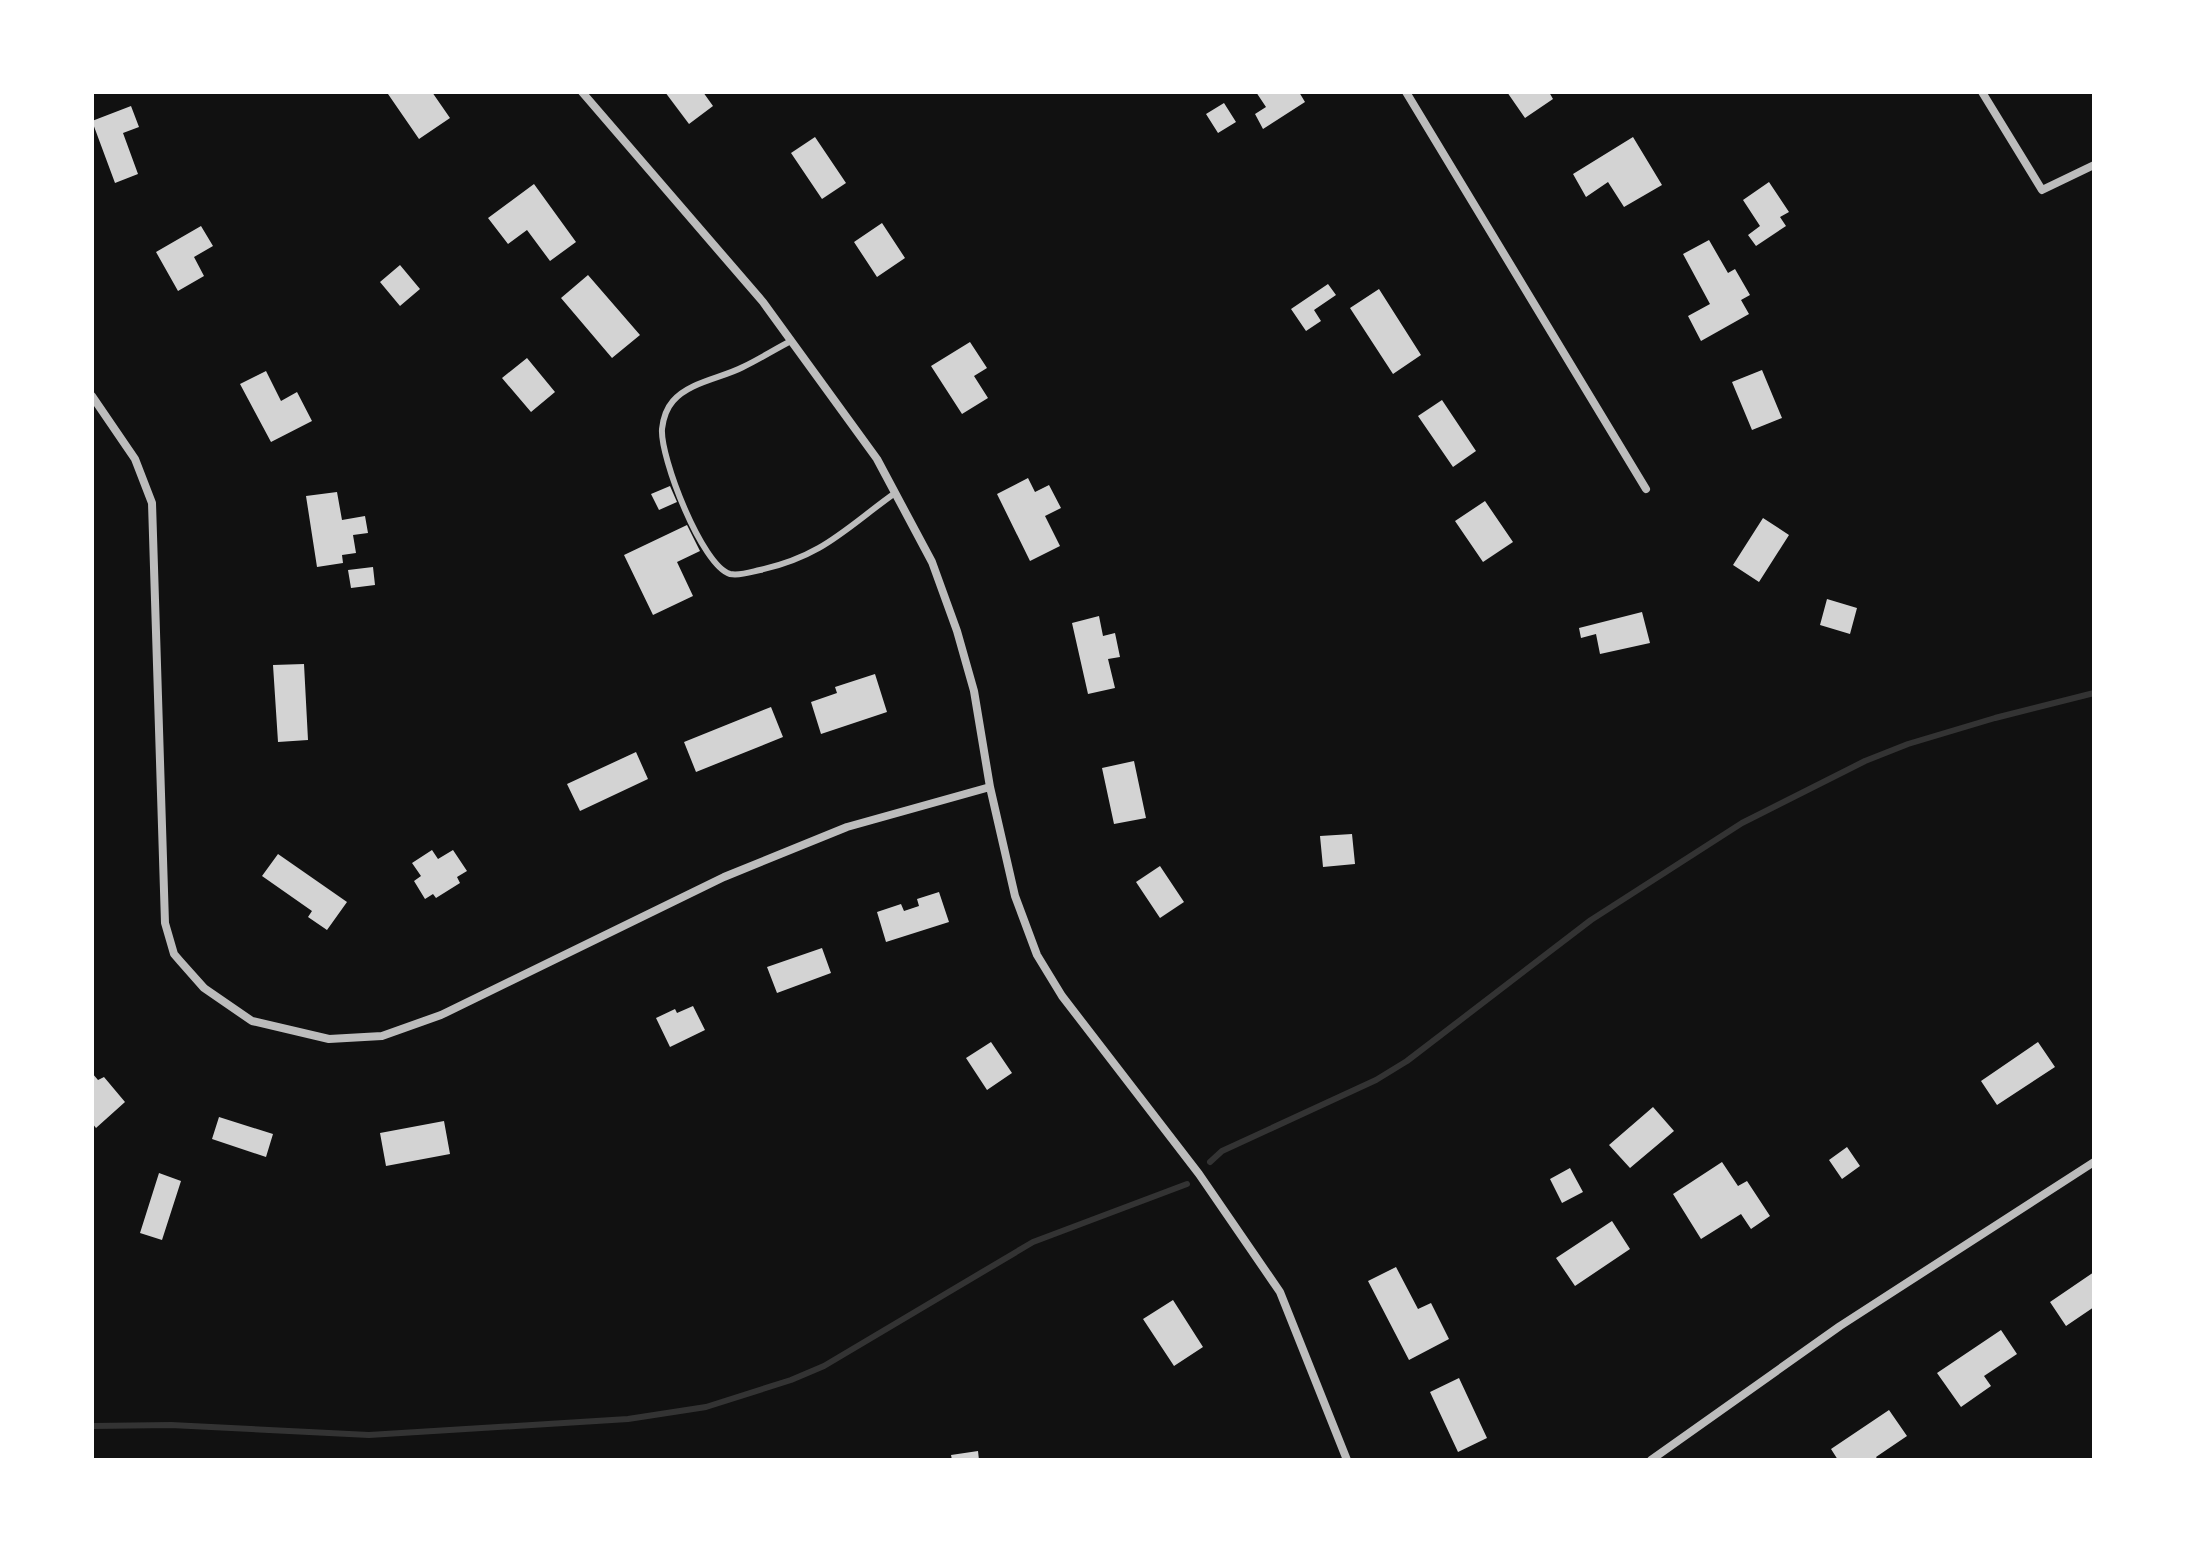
<svg xmlns="http://www.w3.org/2000/svg" width="2186" height="1552" viewBox="0 0 2186 1552" font-family="'IBM Plex Sans',sans-serif">
  <style>
    .lines { fill: none; stroke-linecap: round; stroke-linejoin: round }
    .stream { stroke: #333; stroke-width: 6 }
    .building { fill: #d3d3d3 }
    .service { stroke: #bcbcbc; stroke-width: 6 }
    .minor { stroke: #bcbcbc; stroke-width: 8 }
  </style>
  <rect width="100%" height="100%" fill="#111"/>
  <g class="lines">
    <path class="stream" d="M1210 1162 1222 1151 1376 1080 1407 1061 1591 920 1742 823 1865 761 1908 744 1995 718 2094 693
      M92 1426 171 1425 369 1435 628 1419 706 1407 791 1380 824 1366 1033 1242 1187 1184"/>
  </g>
  <path class="building" d="M391 92H432L450 118 419 139 388 94Z
    M665 92H703L713 106 689 124Z
    M1256 92H1299L1305 102 1263 129 1255 114 1266 107Z
    M1507 92H1549L1553 99 1525 118Z
    M1224 103 1236 122 1218 133 1206 114Z
    M131 106 139 127 123 133 138 174 115 183 92 121Z
    M815 137 846 183 822 199 791 153Z
    M1633 137 1662 185 1624 207 1608 182 1586 197 1573 174Z
    M1769 182 1789 212 1780 217 1786 226 1756 246 1748 235 1760 226 1743 200Z
    M534 184 576 242 550 261 527 230 508 244 488 218Z
    M882 223 905 258 877 277 854 242Z
    M201 226 213 246 194 257 204 276 178 291 156 252Z
    M1709 240 1728 273 1735 269 1750 295 1741 300 1749 314 1701 341 1688 316 1710 304 1683 254Z
    M400 265 420 289 400 306 380 282Z
    M588 275 640 335 612 358 561 298Z
    M1328 284 1336 295 1314 310 1321 321 1306 331 1291 309Z
    M1379 289 1421 355 1393 374 1350 308Z
    M970 342 987 368 974 376 988 398 962 414 931 366Z
    M527 358 555 392 531 412 502 378Z
    M1762 370 1782 418 1752 430 1732 382Z
    M266 371 281 401 297 392 312 421 271 442 240 384Z
    M1442 400 1476 451 1453 467 1418 416Z
    M1028 478 1035 492 1049 485 1061 508 1045 516 1060 546 1030 561 997 494Z
    M670 486 677 502 659 510 651 494Z
    M337 492 342 520 365 516 368 533 353 535 356 553 342 555 343 563 317 567 306 496Z
    M1485 501 1513 542 1483 562 1455 521Z
    M1763 518 1789 535 1759 582 1733 565Z
    M687 525 700 551 677 562 693 596 653 615 624 555Z
    M373 567 375 585 351 588 348 570Z
    M1827 599 1857 608 1850 634 1820 625Z
    M1642 612 1650 643 1600 654 1596 634 1581 638 1579 628Z
    M1099 616 1103 636 1115 633 1120 657 1108 659 1115 688 1088 694 1072 623Z
    M304 664 308 740 278 742 273 665Z
    M875 674 887 712 821 734 811 702 837 693 835 687Z
    M771 707 783 737 696 772 684 742Z
    M636 752 648 779 580 811 567 784Z
    M1134 761 1146 818 1114 824 1102 768Z
    M1352 834 1355 864 1323 867 1320 836Z
    M432 850 438 859 453 850 467 871 457 877 460 883 436 898 433 894 425 899 414 881 421 876 412 863Z
    M278 854 347 902 327 930 308 917 312 911 262 876Z
    M1160 866 1184 902 1160 918 1136 882Z
    M939 892 949 922 886 942 877 912 901 904 904 911 919 906 917 899Z
    M822 948 831 973 777 993 767 967Z
    M693 1006 705 1030 670 1047 656 1018 675 1009 677 1013Z
    M991 1042 1012 1073 987 1090 966 1058Z
    M2038 1042 2055 1067 1997 1105 1981 1081Z
    M92 1073 98 1080 104 1077 125 1102 96 1128 92 1123Z
    M1653 1107 1674 1131 1630 1168 1609 1145Z
    M219 1117 273 1134 266 1157 212 1139Z
    M444 1121 450 1154 386 1166 380 1133Z
    M1847 1147 1860 1166 1842 1179 1829 1160Z
    M1722 1162 1738 1186 1747 1181 1770 1216 1751 1229 1741 1214 1701 1239 1673 1194Z
    M1570 1168 1583 1192 1562 1203 1550 1179Z
    M159 1173 181 1181 162 1240 140 1233Z
    M1612 1221 1630 1249 1575 1286 1556 1258Z
    M1396 1267 1418 1309 1431 1303 1449 1339 1409 1360 1368 1281Z
    M2094 1272V1307L2066 1326 2050 1302Z
    M1173 1300 1203 1347 1174 1366 1143 1319Z
    M2001 1330 2017 1354 1984 1376 1991 1386 1961 1407 1937 1373Z
    M1459 1378 1487 1438 1458 1452 1430 1392Z
    M1889 1410 1907 1436 1876 1457 1878 1460H1838L1831 1449Z
    M978 1451 979 1460H952L951 1455Z"/>
  <g class="lines">
    <path class="service" d="M791 341C775 349 760 359 743 367 722 378 689 382 673 401 666 409 663 420 662 429 660 457 702 566 730 574 740 576 751 572 760 570 823 556 846 528 895 493"/>
    <path class="minor" d="M582 92 763 302 877 459 932 562 957 631 974 691 990 787 1015 896 1037 955 1062 996 1199 1174 1280 1292 1347 1460
      M1406 92 1646 489
      M1982 92 2042 190 2094 165
      M92 396 135 459 152 503 165 923 174 954 180 961 204 988 252 1021 329 1039 382 1036 441 1015 724 877 847 827 990 787
      M1651 1460 1840 1326 2094 1162"/>
  </g>
  <rect width="2186" height="1552" fill="none" stroke="#ffffff" stroke-width="188"/>
</svg>
